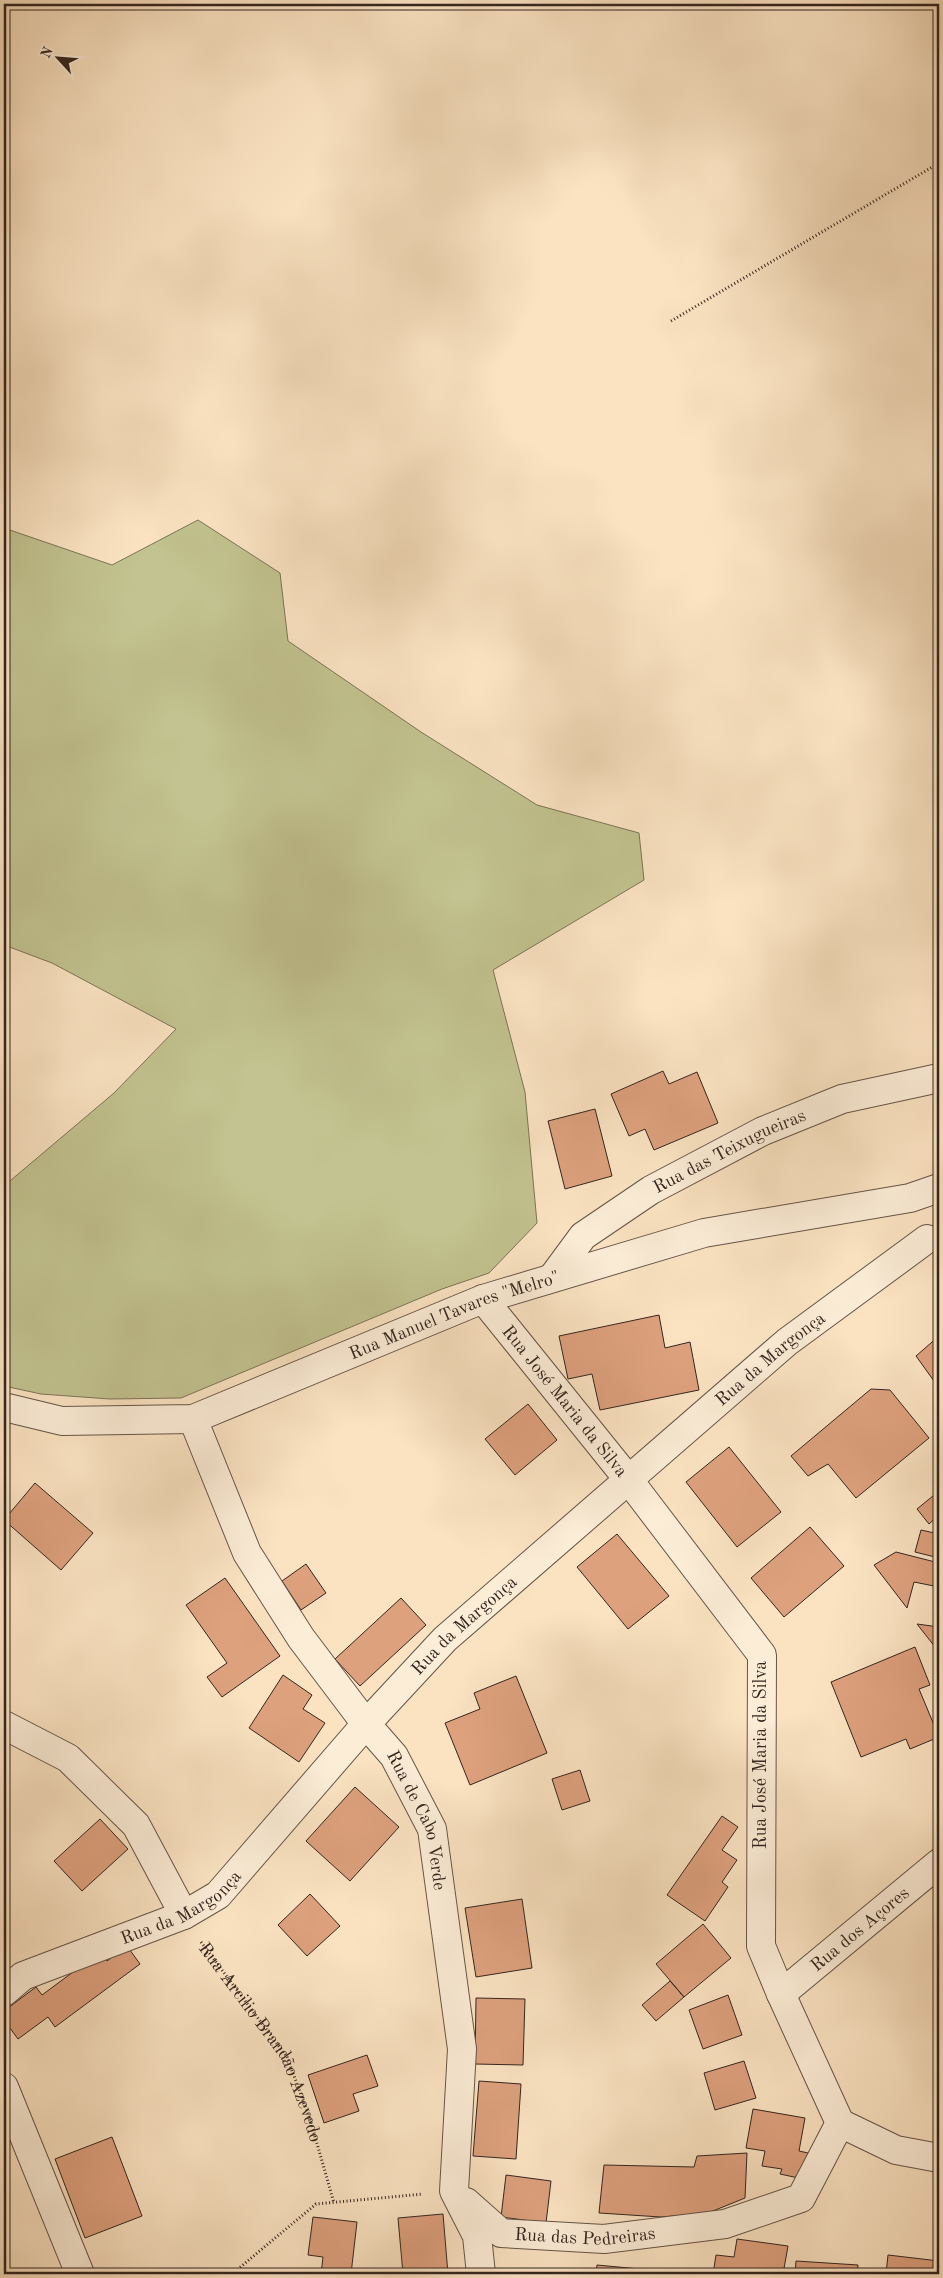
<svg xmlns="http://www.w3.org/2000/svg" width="943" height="2278" viewBox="0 0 943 2278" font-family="'Old Standard TT',serif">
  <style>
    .green { fill: #c2c390; stroke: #7b7458 }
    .building { fill: #dea17e; stroke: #342520 }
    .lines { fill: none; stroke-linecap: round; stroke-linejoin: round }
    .minor-casing { stroke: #665448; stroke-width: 30 }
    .path { stroke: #342520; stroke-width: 3; stroke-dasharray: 1 2.5; stroke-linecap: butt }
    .minor { stroke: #fcedd7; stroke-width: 28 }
    .labels { text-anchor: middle; stroke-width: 4.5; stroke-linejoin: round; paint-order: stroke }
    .street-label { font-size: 18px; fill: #342520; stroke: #fcedd7 }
  </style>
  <rect width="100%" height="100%" fill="#fbe3c2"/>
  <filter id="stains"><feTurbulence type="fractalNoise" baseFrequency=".004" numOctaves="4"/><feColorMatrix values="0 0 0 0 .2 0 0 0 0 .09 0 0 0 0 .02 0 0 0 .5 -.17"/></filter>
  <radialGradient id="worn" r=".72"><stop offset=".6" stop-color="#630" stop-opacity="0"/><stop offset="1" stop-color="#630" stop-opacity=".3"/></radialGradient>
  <path class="green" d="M198 520 280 573 288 641 421 732 537 805 639 833 644 880 493 970 525 1092 537 1223 489 1273 442 1289 181 1398 110 1399 41 1394 4 1386V1186L114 1093 176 1029 52 963 4 945V528L112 565Z"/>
  <path class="building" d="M663 1071 669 1084 697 1072 718 1123 654 1150 645 1129 629 1136 611 1094Z
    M595 1109 612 1176 565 1189 548 1121Z
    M659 1315 665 1348 690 1342 699 1390 600 1410 592 1374 568 1379 559 1336Z
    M939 1336V1388L916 1356Z
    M871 1389 890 1390 929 1438 856 1498 828 1464 808 1476 791 1456Z
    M528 1404 557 1440 515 1475 485 1439Z
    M729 1447 781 1512 737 1547 686 1482Z
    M35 1483 93 1533 61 1570 4 1520Z
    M939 1491V1515L929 1524 917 1509Z
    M810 1527 844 1566 784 1617 751 1578Z
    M921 1530 939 1534V1558L915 1552Z
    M617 1534 669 1596 628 1629 577 1567Z
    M896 1552 939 1563V1587L914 1582 907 1608 874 1565Z
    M306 1564 326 1593 301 1610 282 1581Z
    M225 1578 280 1656 222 1697 207 1677 227 1663 186 1605Z
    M401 1598 426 1625 360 1686 335 1659Z
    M917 1624 939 1627V1652Z
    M915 1647 930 1685 919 1689 939 1737 910 1749 906 1739 861 1757 831 1682Z
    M283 1675 312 1695 303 1709 325 1723 299 1762 249 1728Z
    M516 1676 547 1753 470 1785 445 1723 480 1709 474 1693Z
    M580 1770 590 1801 562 1810 552 1779Z
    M355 1787 399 1827 350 1881 306 1841Z
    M722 1816 738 1827 722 1850 737 1860 722 1882 728 1887 705 1921 667 1895Z
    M100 1819 128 1849 82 1891 54 1861Z
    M310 1894 340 1926 307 1956 278 1925Z
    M522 1899 532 1968 476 1977 465 1908Z
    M703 1924 731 1958 684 1997 656 1964Z
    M127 1946 140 1964 55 2027 48 2017 18 2039 4 2020V2011L36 1987 42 1995 100 1952 107 1961Z
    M670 1981 684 1997 656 2021 642 2005Z
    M728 1995 742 2035 703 2049 689 2010Z
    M476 1998 525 1999 523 2065 475 2064Z
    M367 2055 378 2086 353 2094 359 2111 324 2123 308 2075Z
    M744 2061 756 2098 715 2110 704 2073Z
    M479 2081 521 2084 516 2159 473 2156Z
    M753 2109 805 2118 799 2151 808 2153 803 2179 780 2174 782 2169 762 2166 765 2151 746 2148Z
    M112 2137 142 2216 85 2238 55 2159Z
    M747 2153 745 2198 708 2213 661 2217 599 2213 604 2165 694 2167 697 2156Z
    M506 2175 551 2181 546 2223 501 2217Z
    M443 2214 448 2274H403L398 2218Z
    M313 2217 357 2222 351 2274H321L323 2257 308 2255Z
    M737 2239 788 2246 783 2274H713L716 2255 734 2257Z
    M888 2255 939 2261V2274H886Z
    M796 2261 858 2265 857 2274H795Z
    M597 2265 682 2273V2274H596Z"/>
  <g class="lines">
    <g class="minor-casing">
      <g id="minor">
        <path id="s2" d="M552 1278 583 1236 651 1190 763 1131 842 1099 939 1078"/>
        <path id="s3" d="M483 1299 628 1479 762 1655 761 1946 781 1994 840 2123 896 2150 939 2158"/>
        <path id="s4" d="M4 1407 62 1421 193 1419 483 1299 704 1233 910 1198 939 1188"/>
        <path id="s5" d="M193 1419 247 1553 301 1638 366 1724 394 1756 432 1829 462 2049 454 2191 477 2236 481 2274"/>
        <path d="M4 1725 68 1758 136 1825 184 1915"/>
        <path id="s6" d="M4 1992 23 1976 184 1915 218 1895 366 1724 445 1639 787 1342 927 1239"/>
        <path id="s7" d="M781 1994 939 1863"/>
        <path d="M4 2087 80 2274"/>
        <path id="s8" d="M466 2202 501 2233 604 2239 725 2224 801 2198 840 2123"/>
      </g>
    </g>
    <g class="path">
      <path d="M671 321 939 163"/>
      <path id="s1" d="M201 1942 287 2057 310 2119 334 2203"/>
      <path d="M232 2274 316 2204 423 2194"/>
    </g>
    <use href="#minor" class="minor"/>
  </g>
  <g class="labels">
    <g class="street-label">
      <text dy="6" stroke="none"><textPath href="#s2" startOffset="222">Rua das Teixugueiras</textPath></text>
      <text dy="6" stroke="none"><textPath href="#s4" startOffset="472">Rua Manuel Tavares "Melro"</textPath></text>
      <text dy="6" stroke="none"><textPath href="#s6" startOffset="1008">Rua da Margonça</textPath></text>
      <text dy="6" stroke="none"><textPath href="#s3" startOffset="131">Rua José Maria da Silva</textPath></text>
      <text dy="6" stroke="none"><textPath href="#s6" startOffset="602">Rua da Margonça</textPath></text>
      <text transform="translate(760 1755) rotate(-90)" y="6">Rua José Maria da Silva</text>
      <text dy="6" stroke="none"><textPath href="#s5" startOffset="465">Rua de Cabo Verde</textPath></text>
      <text dy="6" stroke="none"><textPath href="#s6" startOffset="198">Rua da Margonça</textPath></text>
      <text dy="6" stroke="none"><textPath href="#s7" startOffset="102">Rua dos Açores</textPath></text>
      <text dy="6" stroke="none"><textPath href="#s1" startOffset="118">Rua Arcilio Brandão Azevedo</textPath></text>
      <text dy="6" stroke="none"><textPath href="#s8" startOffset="131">Rua das Pedreiras</textPath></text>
    </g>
  </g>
  <rect width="943" height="2278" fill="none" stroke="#fbe3c2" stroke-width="20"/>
  <rect x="5" y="5" width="933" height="2268" fill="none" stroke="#342520" stroke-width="2.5"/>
  <rect x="10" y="10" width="923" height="2258" fill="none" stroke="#342520"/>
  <g transform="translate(58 58) rotate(296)" stroke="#fcedd7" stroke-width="4" paint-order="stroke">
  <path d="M0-4L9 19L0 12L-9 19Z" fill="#342520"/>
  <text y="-8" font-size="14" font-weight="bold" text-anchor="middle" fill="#342520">N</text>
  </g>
  <rect width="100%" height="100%" filter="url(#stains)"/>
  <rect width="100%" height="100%" fill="url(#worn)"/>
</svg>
